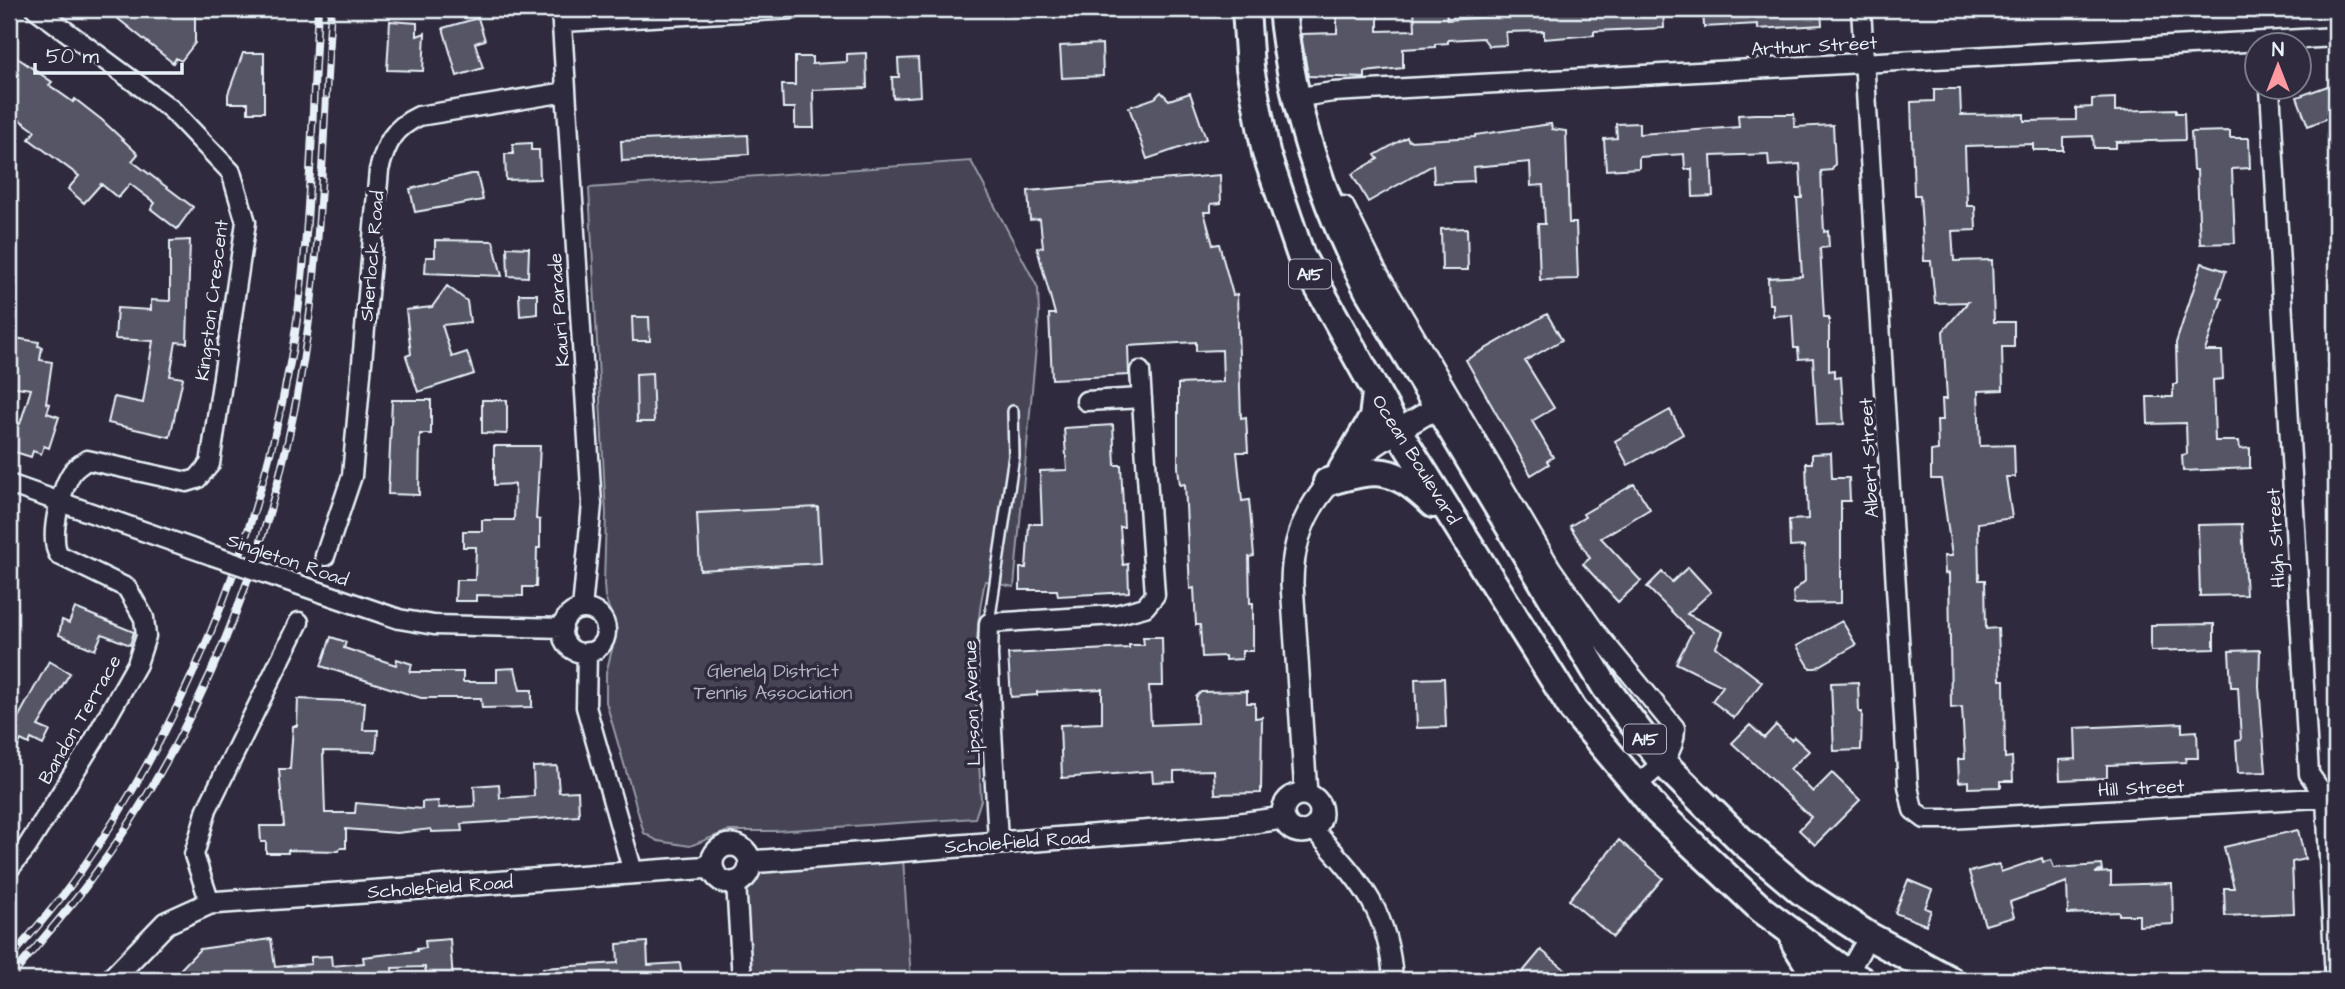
<svg xmlns="http://www.w3.org/2000/svg" width="2345" height="989" viewBox="0 0 2345 989" font-family="'Architects Daughter',sans-serif">
  <style>
    .green { fill: #464455; stroke: #979aa6; stroke-width: 2 }
    .building { fill: #575565; stroke: #e8f1f8; stroke-width: 2 }
    .lines { fill: none; stroke-linecap: round; stroke-linejoin: round }
    .service-casing { stroke: #e8f1f8; stroke-width: 14 }
    .minor-casing { stroke: #e8f1f8; stroke-width: 23 }
    .tertiary-casing { stroke: #e8f1f8; stroke-width: 26 }
    .primary-casing { stroke: #e8f1f8; stroke-width: 32 }
    .service { stroke: #2f2a3d; stroke-width: 9 }
    .minor { stroke: #2f2a3d; stroke-width: 18 }
    .tertiary { stroke: #2f2a3d; stroke-width: 21 }
    .primary { stroke: #2f2a3d; stroke-width: 26 }
    .rail-casing { stroke: #e8f1f8; stroke-width: 8 }
    .rail { stroke: #2f2a3d; stroke-width: 5; stroke-dasharray: 16; stroke-linecap: butt }
    .minor-bridge-casing { stroke: #e8f1f8; stroke-width: 23; stroke-linecap: butt }
    .minor-bridge { stroke: #2f2a3d; stroke-width: 18 }
    .labels { text-anchor: middle; stroke-width: 7; stroke-linejoin: round; paint-order: stroke }
    .shield { fill: #2f2a3d; stroke: #b0b5c0; stroke-width: 2 }
    .shield-label { font-size: 18px; font-weight: bold; fill: #e8f1f8 }
    .street-label { font-size: 19px; fill: #e8f1f8; stroke: #2f2a3d }
    .park-label { font-size: 19px; fill: #afb4bf; stroke: #2f2a3d }
  </style>
  <rect width="100%" height="100%" fill="#2f2a3d"/>
  <filter id="ink" filterUnits="userSpaceOnUse"><feTurbulence type="fractalNoise" baseFrequency=".0143" numOctaves="2"/><feDisplacementMap in="SourceGraphic" scale="14" xChannelSelector="R" yChannelSelector="G"/><feConvolveMatrix kernelMatrix="1 2 1 2 8 2 1 2 1" color-interpolation-filters="sRGB"/></filter>
  <g filter="url(#ink)">
    <path class="green" d="M971 161 1038 288 1039 314 1014 587 985 581C969 653 978 727 981 800L975 818 775 831H728L690 846 658 841 644 833 606 702V673L617 630 605 597 604 584 606 514 589 188Z
      M903 858 911 980H749L743 884 755 868Z"/>
    <path class="building" d="M106 9H195V43L181 61 176 58 173 63Z
      M1337 9 1378 12V31L1415 30 1414 9H1446L1447 20 1490 17 1489 9H1663L1664 28 1594 31V35L1544 39V31L1506 32 1507 45 1489 46 1483 38 1448 40V43L1435 44V47L1403 49V68L1365 72V78L1308 76 1301 34 1337 33Z
      M1703 9H1821L1822 25 1758 29V24L1704 27Z
      M478 18 485 40 475 43 483 68 457 76 443 28Z
      M390 21 417 23V36L425 33 423 71 387 70Z
      M1102 44 1103 76 1062 78 1060 46Z
      M9 52 52 82 49 85 73 102 75 99 102 120 138 154 132 161 193 207 177 229 151 209 155 203 130 184 118 198 101 184 84 203 68 189 79 176 29 139 35 131 9 112Z
      M243 53H264V112H248V103H228V94Z
      M866 53 867 88 813 90 814 128H795V108H783L782 85H795V57H812V64L847 62V54Z
      M918 58 920 96 893 98 892 77H899L898 59Z
      M2336 83V115L2308 126 2297 97Z
      M1934 89H1960L1961 115 2024 114V121L2076 120V108L2092 107V99L2115 98V111L2176 109V113H2184L2185 140 2116 142V148H2094L2093 136 2063 137V150H2033V144L1965 146 1967 206H1975L1976 230 1952 231 1954 261 1992 260 1994 322H2014V347H2002L2003 390 1978 391 1980 446 2014 445 2015 477H2006L2012 518 1978 523 1979 580H1985L1986 629 1998 628 2000 680H2004L2005 758 2012 757 2013 781H2001V787L1968 788V781L1959 782 1958 759H1965L1962 707 1951 708 1949 573 1945 574 1944 556H1952L1941 479H1931V451L1938 450 1937 420H1943L1942 399H1947L1943 331 1968 302 1935 303 1931 261H1924L1920 195H1914L1911 102 1934 101Z
      M1161 92 1169 100 1190 93 1206 139 1147 159 1129 107 1155 98Z
      M1755 114H1794L1795 127 1833 125 1835 164 1832 170 1821 171 1824 232 1828 231 1829 247 1820 248 1824 317H1829V371L1834 370V378L1841 377 1844 424 1817 425 1813 358 1799 359 1798 348H1794L1792 315 1773 316V304H1769L1768 278 1802 276 1797 198H1802L1800 164 1769 166 1768 154 1711 156 1713 196 1693 197 1692 169H1685L1684 154 1639 157V168L1606 170 1604 139 1617 138 1616 124 1639 123V134L1683 131 1739 127 1738 115Z
      M1551 124 1552 129 1566 131 1569 223H1576L1578 279 1540 280 1538 224H1545L1543 185 1531 186 1530 162 1473 167 1474 181 1434 183 1433 165 1368 202 1352 174 1378 159 1375 155 1407 137 1409 141 1475 137V135Z
      M2230 131V138H2249L2250 168 2232 169 2235 243 2200 244 2197 170H2193L2191 132Z
      M748 135 749 154 622 161 621 141Z
      M531 143V150H539L540 179 506 180 505 154H513V144Z
      M471 174H477L483 200 415 212 410 189Z
      M1220 175 1221 203 1211 204V212H1204L1213 245 1219 244 1233 295 1237 294 1241 418 1246 417 1248 452H1237L1242 501 1249 500 1254 556 1249 557 1250 603H1253V651H1242V659L1225 660V656L1202 657 1200 625H1196L1194 588 1190 589 1185 484 1180 485 1178 467V384L1223 382 1222 350 1196 351V342L1128 346 1129 375 1052 379 1049 314H1055L1037 248 1043 247 1040 219 1030 220 1028 191Z
      M1467 228 1468 270H1442L1441 229Z
      M190 240 187 343 176 342 170 376 183 378 170 437 108 423 114 397 143 403 153 341 115 339 117 308 151 310V300L170 301V241Z
      M435 240 493 241 502 276 425 273 426 257H435Z
      M507 247 529 248 528 277 508 276Z
      M2202 263 2226 271 2217 297 2222 299 2205 351H2222L2223 379 2213 380 2215 441H2239L2240 449 2250 448V468L2183 471 2182 455 2187 454 2186 423 2148 424 2147 397H2173V384H2177L2176 343Z
      M447 286 467 301 470 322 442 325 452 357 467 352 474 374 418 392 406 356 411 354 406 310 432 307Z
      M519 294H537V314L520 316Z
      M1547 314 1562 340 1525 361 1554 408 1532 421 1553 457 1547 461 1549 464 1531 475 1466 360Z
      M632 317H649L650 341H633Z
      M9 337 39 342 38 346 42 347 40 360 52 362 46 403 50 404 47 413 59 417 49 448 44 446 41 454 33 451 31 457 12 451 14 446 9 444V420L20 424 31 389 9 386Z
      M652 373 654 422H637L636 374Z
      M392 400H431V434H420L419 495 388 494Z
      M482 400H507V434L482 433Z
      M1670 410 1683 434 1628 465 1615 441Z
      M1113 425 1115 465H1121L1124 527H1120L1123 565 1128 564 1129 592 1058 596 1057 590H1020V568H1026L1029 524H1042L1040 471 1067 470 1064 428Z
      M494 446H540L536 519 540 520V548H537L536 587H523V596L476 595V601H455L456 580H475L476 547H463V531H482V520H514L515 484 494 485Z
      M1831 453 1832 478H1849L1850 501H1841V603L1794 604 1793 592 1805 581 1804 546 1790 547 1789 520 1808 519 1806 463H1812V454Z
      M1634 484 1650 509 1601 538 1641 581 1618 602 1583 564 1590 558 1570 526 1585 517 1583 514Z
      M818 507 821 563 700 570 697 513Z
      M2242 524 2246 595 2200 596 2198 525Z
      M1688 567 1711 592 1687 614 1723 632 1716 647 1762 682 1734 718 1712 701 1723 686 1676 663 1692 632 1647 587 1662 572 1672 582Z
      M75 608 134 632 130 645 102 634 95 650 59 635 62 620 69 623Z
      M1842 621 1856 645 1816 668H1810L1797 646Z
      M2214 624V649L2151 651V625Z
      M331 637 346 642 344 648 396 665 397 659 412 664 410 672H463V682H497V669L515 668 520 690H532V707L482 708 481 698H421L321 666Z
      M1143 637H1162L1163 686H1149L1151 725 1197 723 1196 697 1201 692 1247 691V703H1255V718L1262 717 1261 793 1215 794 1214 770 1174 771V781L1153 782 1152 771 1062 778 1060 725 1102 723V689L1037 692V695L1011 697 1008 654 1129 648V645H1144Z
      M2260 650 2259 686 2266 772 2238 773 2236 741 2241 740 2238 687H2231L2229 651Z
      M49 661 70 673 38 726 50 731 43 745 31 739 29 744 21 740 9 764V713L18 718Z
      M1444 678 1446 727 1417 728 1415 679Z
      M1858 682 1859 712H1862L1861 750 1834 751 1831 683Z
      M298 699 365 702 363 730H378L376 752 323 751 325 813H355L356 803 422 809V802L438 801 439 808 475 806 474 786 499 784 500 798 534 796 533 767 557 766 559 792 578 791 579 816 461 824 462 831 431 832V829L397 833 346 829V848H340L339 851 288 850V853H266V842H261L260 826H284L279 769H290L293 726H297Z
      M2182 723V732L2197 731 2198 758H2185L2186 762 2107 765V778L2060 780 2059 760 2076 759 2075 728Z
      M1750 725 1764 738 1776 725 1791 740 1794 737 1809 751 1790 769 1813 792 1832 773 1860 800 1815 845 1799 830 1811 817 1732 743Z
      M2298 830 2305 859 2292 862 2294 913 2225 916 2224 888H2234L2224 847Z
      M1619 840 1663 878 1613 937 1569 900Z
      M2042 858 2043 862 2051 860 2054 868 2102 865 2103 870 2095 873 2111 872V885L2172 883 2173 924 2139 926V915H2119V912L2068 914 2067 882 2010 902 2014 917 1985 925 1969 872 1999 864 2001 872Z
      M1908 880 1932 890 1925 908 1931 910 1926 925 1895 913Z
      M271 939 275 967 311 964V957L331 956 332 966 364 963 363 957 417 951V949L426 948 425 941 450 939 453 980H427L425 967 392 968 393 980H170L200 949Z
      M647 942 648 965 680 963 682 980H544L543 968 618 963 617 944Z
      M1541 950 1578 980H1516Z"/>
    <g class="lines">
      <g class="service-casing">
        <path id="service" d="M989 623 1014 456 1013 411"/>
      </g>
      <g class="minor-casing">
        <path id="minor" d="M561 9 592 504 582 609
          M1861 9 1908 786 1913 810 1925 819H1948L2336 797
          M562 22 793 9
          M2270 88 2309 774 2326 798 2335 980
          M1294 98 1333 92 2336 37
          M1344 206 1375 268 1551 568 1595 631 1675 728C1675 757 1656 769 1636 785
          M1086 401 1142 398
          M9 484 211 555
          M325 556 352 476 379 170C386 144 393 128 419 116L566 92
          M282 579 399 619 434 625 563 628
          M562 631a22 22 0 1 1 44 0a22 22 0 1 1-44 0Z
          M587 652 586 707 633 872
          M1313 829C1358 879 1389 909 1393 980
          M998 842 988 655 989 623 1115 615 1145 607 1155 595 1140 371
          M9 869 27 847 93 742 137 664 146 636 144 618 127 588 59 555C48 539 61 485 74 470 77 467 83 463 87 460L187 482 197 479 210 464 246 222 231 172 171 109 36 9
          M736 882 742 980
          M210 903 194 855 207 809 299 622
          M1844 980 1869 936"/>
      </g>
      <g class="tertiary-casing">
        <path id="tertiary" d="M1306 794 1292 584C1292 486 1363 452 1437 407
          M1283 813a19 19 0 1 1 38 0a19 19 0 1 1-38 0Z
          M712 864a19 19 0 1 1 38 0a19 19 0 1 1-38 0Z
          M750 862 1233 825 1283 818
          M111 980 166 923 210 903 712 867"/>
      </g>
      <g class="primary-casing">
        <path id="primary" d="M1246 9 1250 68 1266 153 1301 256 1398 431 1573 710 1636 785 1657 811 1761 909 1847 973 1861 980
          M1282 9C1292 110 1322 200 1368 290L1606 688 1663 763 1743 842 1802 892 1869 936 1950 980
          M1342 470 1373 418 1376 393
          M1327 482C1379 467 1393 466 1433 504
          M1795 943 1818 980"/>
      </g>
      <use href="#service" class="service"/>
      <use href="#minor" class="minor"/>
      <use href="#tertiary" class="tertiary"/>
      <use href="#primary" class="primary"/>
      <g class="rail-casing">
        <path id="rail" d="M9 960C31 933 56 906 76 878 184 724 256 548 290 363 311 250 311 124 318 9
          M9 980C34 948 62 918 86 886 200 733 273 550 303 362 322 246 323 126 331 9"/>
      </g>
      <use href="#rail" class="rail"/>
      <g class="minor-bridge-casing">
        <path id="minor-bridge" d="M211 555 282 579"/>
      </g>
      <use href="#minor-bridge" class="minor-bridge"/>
    </g>
  </g>
  <g class="labels">
    <g class="shield">
      <rect x="1289" y="259.5" width="42" height="29" rx="5"/>
      <rect x="1624" y="724.5" width="42" height="29" rx="5"/>
    </g>
    <g class="shield-label">
      <text x="1310" y="280">A15</text>
      <text x="1645" y="745">A15</text>
    </g>
    <g class="street-label">
      <text transform="translate(1814 45) rotate(-3)" y="7">Arthur Street</text>
      <text transform="translate(371 256) rotate(-85)" y="7">Sherlock Road</text>
      <text transform="translate(211 300) rotate(-83)" y="7">Kingston Crescent</text>
      <text transform="translate(558 310) rotate(-94)" y="7">Kauri Parade</text>
      <text transform="translate(1868 458) rotate(-93)" y="7">Albert Street</text>
      <text transform="translate(1417 459) rotate(58)" y="7">Ocean Boulevard</text>
      <text transform="translate(2275 538) rotate(-93)" y="7">High Street</text>
      <text transform="translate(288 559) rotate(19)" y="7">Singleton Road</text>
      <text transform="translate(971 703) rotate(-92)" y="7">Lipson Avenue</text>
      <text transform="translate(79 719) rotate(-60)" y="7">Bandon Terrace</text>
      <text transform="translate(2141 787) rotate(-3)" y="7">Hill Street</text>
      <text transform="translate(1017 841) rotate(-4)" y="7">Scholefield Road</text>
      <text transform="translate(440 886) rotate(-4)" y="7">Scholefield Road</text>
    </g>
    <g class="park-label">
      <text x="773" y="677">Glenelg District<tspan x="773" dy="22">Tennis Association</tspan></text>
    </g>
  </g>
  <rect width="2345" height="989" fill="none" stroke="#2f2a3d" stroke-width="35"/>
  <rect x="18" y="18" width="2310" height="954" fill="none" stroke="#e8f1f8" stroke-width="2.5" filter="url(#ink)"/>
  <g transform="translate(2278 66)"><circle r="33" fill="#2f2a3d" stroke="#797a88" stroke-width="2"/>
  <path d="M0-5L12 26L0 18L-12 26Z" fill="#ff9aa2"/>
  <text y="-10" font-size="19" font-weight="bold" text-anchor="middle" fill="#e8f1f8">N</text>
  </g>
  <path d="M35 63v10h147v-10" fill="none" stroke="#e8f1f8" stroke-width="3.5"/>
  <text x="46" y="63" font-size="21" fill="#e8f1f8" stroke="#2f2a3d" stroke-width="5" paint-order="stroke">50 m</text>
</svg>
